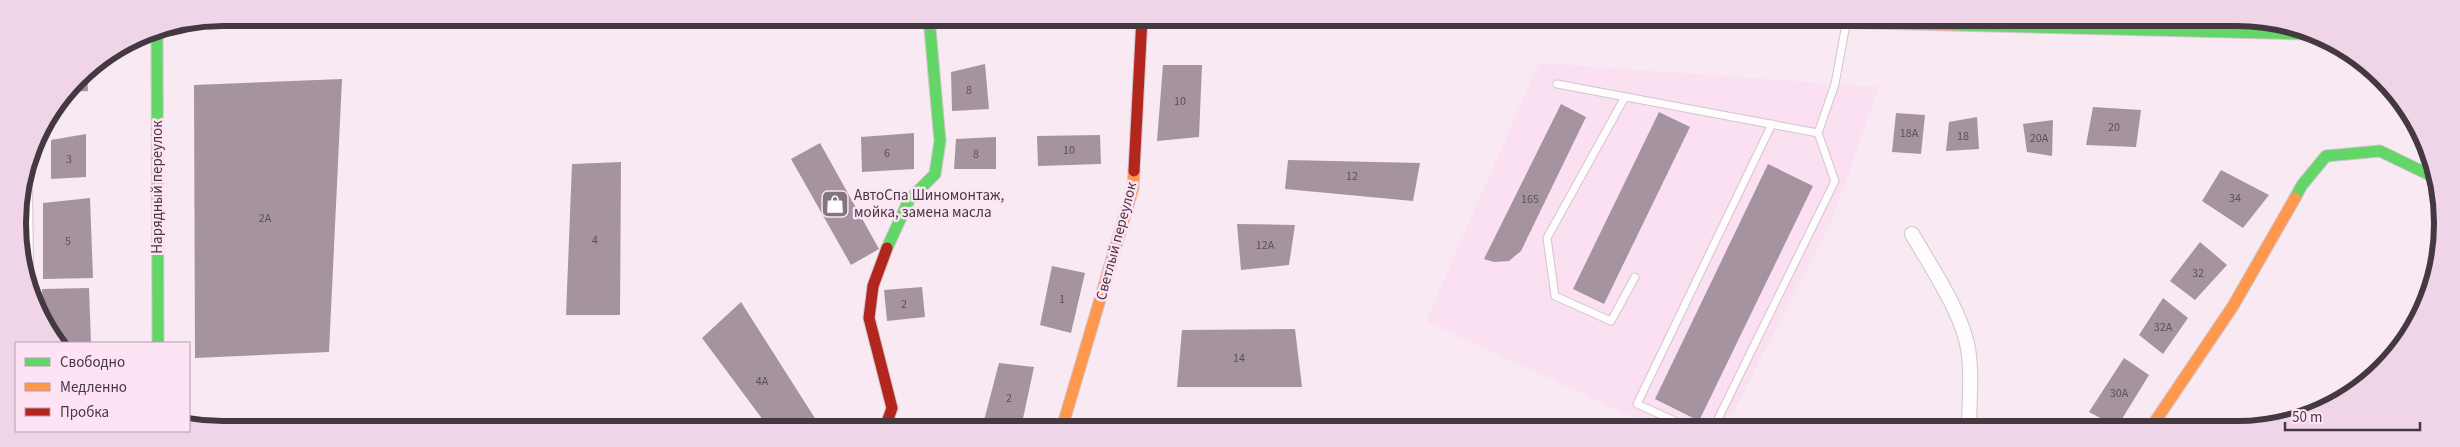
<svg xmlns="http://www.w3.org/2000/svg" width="2460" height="447" viewBox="0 0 2460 447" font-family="'Source Sans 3',sans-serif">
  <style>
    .built { fill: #fae0f1 }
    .building { fill: #a693a0 }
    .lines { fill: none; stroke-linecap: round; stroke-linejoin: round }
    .lane-casing { stroke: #d0c5cc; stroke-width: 9 }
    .street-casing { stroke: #d0c5cc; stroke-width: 16 }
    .fast-casing { stroke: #d0c5cc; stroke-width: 13 }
    .slow-casing { stroke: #d0c5cc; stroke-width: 13 }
    .jam-casing { stroke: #d0c5cc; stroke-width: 13 }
    .lane { stroke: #fefcfd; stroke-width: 7 }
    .street { stroke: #fefcfd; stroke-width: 14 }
    .fast { stroke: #63d668; stroke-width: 11 }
    .slow { stroke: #ff974d; stroke-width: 11 }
    .jam { stroke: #b3261e; stroke-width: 11 }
    .labels { text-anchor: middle; stroke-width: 5; stroke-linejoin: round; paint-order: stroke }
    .number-label { font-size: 12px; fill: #5c5058 }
    .street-label { font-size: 15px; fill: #443940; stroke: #fee3f5 }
    .poi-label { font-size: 15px; fill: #443940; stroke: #fee3f5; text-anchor: start }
    .rim { fill: none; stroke: #443940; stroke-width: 6 }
  </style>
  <rect width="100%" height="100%" fill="#f8e9f3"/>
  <path class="built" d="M1539 63 1879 87 1831 222 1725 429H1658L1426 321Z"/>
  <path class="building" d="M985 64 989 109 952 111 951 72Z
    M1163 65H1202L1199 137 1157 141Z
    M87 71 88 91 68 92 78 78Z
    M342 79 329 352 195 358 194 85Z
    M1561 104 1586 117 1521 251 1509 261 1494 262 1484 259Z
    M2093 107 2141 110 2136 147 2086 145Z
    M1659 112 1690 127 1604 304 1573 289Z
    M1896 113 1925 115 1921 154 1892 152Z
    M1977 117 1979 149 1946 151 1949 122Z
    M2053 120 2052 156 2027 152 2023 124Z
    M914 133V169L862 172 861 137Z
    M86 134V177L51 179V140Z
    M1100 135 1101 164 1038 166 1037 136Z
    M996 137V169H954L956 139Z
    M820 143 879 249 851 265 791 159Z
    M1288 160 1420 163 1413 201 1285 189Z
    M621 162 620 315H566L572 164Z
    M1768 164 1813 186 1699 421 1655 399Z
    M2221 170 2269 195 2243 228 2202 201Z
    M90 198 93 278 43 279V203Z
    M1237 224 1295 225 1289 265 1241 270Z
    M2200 242 2227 265 2195 300 2170 281Z
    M1052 266 1085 273 1071 333 1040 325Z
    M922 287 925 317 887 321 884 290Z
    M89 288 91 343H59L43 315 42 289Z
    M2163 298 2188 318 2163 354 2139 335Z
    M741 302 818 423 811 428H769L702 338Z
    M1295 329 1302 387H1177L1182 330Z
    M2400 333 2406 336 2383 368 2377 364Z
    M2124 358 2149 375 2117 427 2089 412Z
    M999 363 1034 367 1021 428H982Z"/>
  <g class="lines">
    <g class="lane-casing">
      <path id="lane" d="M1557 84 1818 133 1835 84 1846 24
        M1625 97 1547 238 1555 296 1611 321 1635 277
        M1693 429 1637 404 1772 124
        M1713 429 1835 181 1818 133"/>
    </g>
    <g class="street-casing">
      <path id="street" d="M25 180 26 268
        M1912 234C1931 267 1966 318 1969 356 1972 379 1969 405 1969 429"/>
    </g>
    <g class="fast-casing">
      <path id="fast" d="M1954 25 2306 34
        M157 31 158 343
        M2295 198 2302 185 2326 156 2380 151 2436 178
        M887 248 909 200 935 174 940 141 929 18"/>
    </g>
    <g class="slow-casing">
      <path id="slow" d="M1702 19 1954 25
        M1062 428 1133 188 1134 171
        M2150 429 2233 306 2295 198"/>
    </g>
    <g class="jam-casing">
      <path id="jam" d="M1134 171 1142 18
        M885 428 892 408 869 318 873 286 887 248"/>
    </g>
    <use href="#lane" class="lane"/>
    <use href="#street" class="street"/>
    <use href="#fast" class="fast"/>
    <use href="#slow" class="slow"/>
    <use href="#jam" class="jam"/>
  </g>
  <defs>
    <g id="shop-square" transform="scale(1.4375)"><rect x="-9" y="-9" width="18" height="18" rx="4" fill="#83777f" stroke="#fee3f5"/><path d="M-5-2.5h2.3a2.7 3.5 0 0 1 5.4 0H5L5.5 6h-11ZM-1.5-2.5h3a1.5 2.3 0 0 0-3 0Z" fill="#fff"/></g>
  </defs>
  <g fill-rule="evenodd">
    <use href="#shop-square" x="835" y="204"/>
  </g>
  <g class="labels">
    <g class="number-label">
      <text x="969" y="94">8</text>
      <text x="1180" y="105">10</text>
      <text x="2114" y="131">20</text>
      <text x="1909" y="137">18А</text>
      <text x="1963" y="140">18</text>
      <text x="2039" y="142">20А</text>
      <text x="1069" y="154">10</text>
      <text x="887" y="157">6</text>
      <text x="976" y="158">8</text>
      <text x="69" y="163">3</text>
      <text x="1352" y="180">12</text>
      <text x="2235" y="202">34</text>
      <text x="1530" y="203">165</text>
      <text x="265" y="222">2А</text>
      <text x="595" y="244">4</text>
      <text x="68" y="245">5</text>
      <text x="1265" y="249">12А</text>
      <text x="2198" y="277">32</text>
      <text x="1062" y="303">1</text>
      <text x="904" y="308">2</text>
      <text x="2163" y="331">32А</text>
      <text x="1239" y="362">14</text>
      <text x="762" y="385">4А</text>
      <text x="2119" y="397">30А</text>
      <text x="1009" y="402">2</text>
    </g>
    <g class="street-label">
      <text transform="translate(157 187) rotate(-90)" y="5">Нарядный переулок</text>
      <text transform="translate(1116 241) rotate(-75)" y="5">Светлый переулок</text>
    </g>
    <g class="poi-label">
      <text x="854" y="200">АвтоСпа Шиномонтаж,<tspan x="854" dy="17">мойка, замена масла</tspan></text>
    </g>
  </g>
  <path d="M0 0H2460V447H0ZM223 26H2237A197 197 0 0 1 2434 223V224A197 197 0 0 1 2237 421H223A197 197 0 0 1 26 224V223A197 197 0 0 1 223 26Z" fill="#efd5e7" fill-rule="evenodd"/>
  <path class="rim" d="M223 26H2237A197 197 0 0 1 2434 223V224A197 197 0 0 1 2237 421H223A197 197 0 0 1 26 224V223A197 197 0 0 1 223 26Z"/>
  <rect x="15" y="342" width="175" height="90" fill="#fee3f5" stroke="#b49fad"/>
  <rect x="25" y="358" width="25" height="8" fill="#63d668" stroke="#b49fad"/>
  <text x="60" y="367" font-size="15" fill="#443940">Свободно</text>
  <rect x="25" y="383" width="25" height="8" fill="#ff974d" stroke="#b49fad"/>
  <text x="60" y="392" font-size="15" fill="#443940">Медленно</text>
  <rect x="25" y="408" width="25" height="8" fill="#b3261e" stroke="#b49fad"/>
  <text x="60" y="417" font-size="15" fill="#443940">Пробка</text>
  <path d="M2285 422v8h135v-8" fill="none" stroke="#443940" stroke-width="2.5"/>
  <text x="2292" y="422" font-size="15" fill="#443940" stroke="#fee3f5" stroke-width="4" paint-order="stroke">50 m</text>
</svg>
